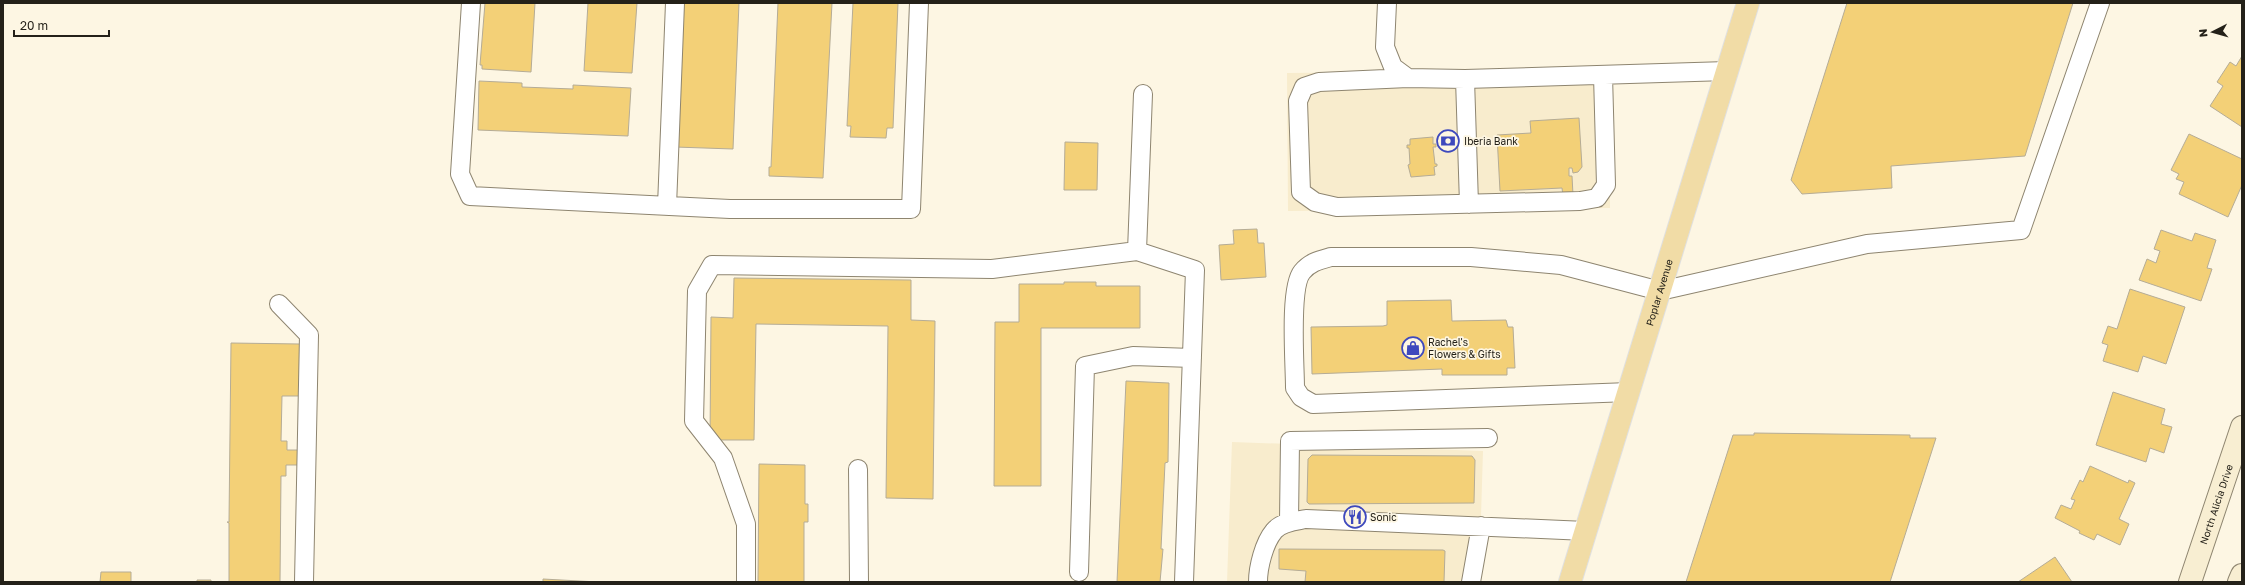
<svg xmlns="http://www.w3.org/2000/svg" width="2245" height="585" viewBox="0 0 2245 585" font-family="'Golos Text',sans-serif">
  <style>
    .built { fill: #f8eccd }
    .building { fill: #f3d077; stroke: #b5ac96 }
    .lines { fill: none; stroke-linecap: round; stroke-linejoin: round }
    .service-casing { stroke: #8e8570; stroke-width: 20 }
    .secondary-casing { stroke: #8e8570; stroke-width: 24 }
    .primary-casing { stroke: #e0e0df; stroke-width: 24 }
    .service { stroke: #fff; stroke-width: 18 }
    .secondary { stroke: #f8eed2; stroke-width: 22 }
    .primary { stroke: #f1dca6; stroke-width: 22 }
    .labels { text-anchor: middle; stroke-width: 3.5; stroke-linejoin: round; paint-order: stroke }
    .poi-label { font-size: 10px; fill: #242119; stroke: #fdf6e3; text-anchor: start }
    .street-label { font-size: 10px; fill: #242119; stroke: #fdf6e3 }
  </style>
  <rect width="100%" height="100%" fill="#fdf6e3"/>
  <path class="built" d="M1609 70 1610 208 1288 211 1287 73Z
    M1232 442 1483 451 1479 582H1227Z"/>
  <path class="building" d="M485 3H535L531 72 482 69V65H480Z
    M588 3H637L632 73 584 71Z
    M683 3H739L733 149 675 147Z
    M778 3H832L823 178 769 176V167H771Z
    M853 3H898L893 128H887L886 138 850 137 851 126H847Z
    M1847 3H2073L2025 156 1891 166 1892 188 1802 194 1791 180Z
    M2242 56V127L2210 106 2223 86 2217 82 2230 62 2236 66Z
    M479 81 522 83V87L573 89V85L631 88 628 136 478 130Z
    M1579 118 1582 167 1578 172 1573 173 1572 168H1569V176H1572L1573 195 1563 196 1562 188 1500 191 1497 135 1531 133 1530 121Z
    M2189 134 2242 159V185L2228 217 2179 194 2184 182 2176 179 2179 174 2171 170Z
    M1433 137V144H1436V147H1433L1435 164H1437V166L1434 167 1435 175 1411 177 1408 165 1410 164 1409 148H1407V145H1410V139Z
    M1065 142 1098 143 1097 190H1064Z
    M1257 229 1258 243H1264L1266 277 1221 280 1219 245 1234 244 1233 230Z
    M2161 230 2192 241 2195 233 2216 240 2207 268 2212 269 2201 301 2139 280 2147 259 2156 263 2160 251 2154 249Z
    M734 278 911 280V320L935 321 933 499 886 498 888 326 756 324 754 440H710L711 317 733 318Z
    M1064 282H1096V286H1140V328H1041V486H994L995 322H1019V284H1064Z
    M2130 289 2185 307 2166 364 2143 356 2138 372 2103 361 2108 345 2102 343 2108 326 2117 329Z
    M1451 300 1452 321 1506 320 1508 327H1513L1515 368H1507V375H1442V369L1312 374 1311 327 1383 326 1387 325V301Z
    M231 343 300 344V396H282L281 441H287V450H298V465H286V476H281L280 582H229V523L227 522H229Z
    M1126 381 1169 383 1168 462 1165 463 1161 549H1163L1160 582H1117Z
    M2113 392 2165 409 2161 424 2172 427 2164 453 2150 448 2146 462 2096 445Z
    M1754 433 1910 435V438H1936L1890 582H1686L1733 435H1754Z
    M1312 455 1472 456 1475 460 1474 503 1309 504 1307 502 1308 459Z
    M759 464 805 465V504H808V522H804V582H758Z
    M2090 466 2128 483 2129 480 2135 483 2119 519 2129 524 2120 545 2097 534 2094 540 2079 533 2080 531 2055 518 2061 505 2071 509 2075 500 2071 499 2080 480 2083 482Z
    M1279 549 1443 550 1445 551 1444 582H1305L1306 571 1279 569Z
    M2055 557 2072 582H2018Z
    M101 572H131V582H100Z
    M543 579 598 582H543Z
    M197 580H211V582H197Z"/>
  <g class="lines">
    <g class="service-casing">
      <path id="service" d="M471 3 460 174 470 196 730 209H911L919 3
        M1387 3 1385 47 1393 67 1408 78 1465 79 1727 71
        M1408 78 1319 82 1304 87 1298 101 1301 192 1315 202 1337 207 1580 201 1597 198 1606 185 1603 75
        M1465 79 1469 204
        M667 206 675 3
        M1137 251 1143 94
        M279 304 309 335 304 582
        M1629 392 1313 404 1301 397 1295 388C1295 364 1289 288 1302 272 1310 262 1320 260 1331 257H1471L1561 265 1660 291 1867 244 2021 230 2100 3
        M858 469 859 582
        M1289 521 1290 441 1488 438
        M1079 572 1085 366 1133 356 1192 358
        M746 582V524L723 458 694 421 697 291 712 265 992 269 1137 251 1195 270 1184 582
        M1258 582C1258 567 1264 543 1274 531 1281 522 1295 521 1306 519L1586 531
        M1471 582 1481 526"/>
    </g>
    <g class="secondary-casing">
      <g id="secondary">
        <path id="s1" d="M2190 582 2242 427"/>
        <path d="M2239 582 2242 575"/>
      </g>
    </g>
    <g class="primary-casing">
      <g id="primary">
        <path id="s2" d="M1570 582 1748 3"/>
      </g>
    </g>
    <use href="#service" class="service"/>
    <use href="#secondary" class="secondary"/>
    <use href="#primary" class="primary"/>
  </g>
  <defs>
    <g id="bank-ring" transform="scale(1.15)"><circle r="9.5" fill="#fdf6e3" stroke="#3e49bd" stroke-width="1.5"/><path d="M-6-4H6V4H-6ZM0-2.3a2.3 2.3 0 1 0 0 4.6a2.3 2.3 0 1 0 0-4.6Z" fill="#3e49bd"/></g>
    <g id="shop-ring" transform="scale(1.15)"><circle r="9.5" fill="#fdf6e3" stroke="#3e49bd" stroke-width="1.5"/><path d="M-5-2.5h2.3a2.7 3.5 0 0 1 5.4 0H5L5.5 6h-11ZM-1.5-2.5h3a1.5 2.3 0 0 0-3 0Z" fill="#3e49bd"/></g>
    <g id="restaurant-ring" transform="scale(1.15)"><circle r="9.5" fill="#fdf6e3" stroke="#3e49bd" stroke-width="1.5"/><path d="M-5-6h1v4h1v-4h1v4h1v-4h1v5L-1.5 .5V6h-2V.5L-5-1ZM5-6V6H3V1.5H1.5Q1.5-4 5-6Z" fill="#3e49bd"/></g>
  </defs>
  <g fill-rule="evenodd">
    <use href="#bank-ring" x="1448" y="141"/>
    <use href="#shop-ring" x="1413" y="348"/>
    <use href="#restaurant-ring" x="1355" y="517"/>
  </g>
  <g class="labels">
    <g class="poi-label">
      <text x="1464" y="145">Iberia Bank</text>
      <text x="1428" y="346">Rachel's<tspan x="1428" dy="12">Flowers &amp; Gifts</tspan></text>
      <text x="1370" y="521">Sonic</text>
    </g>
    <g class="street-label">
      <text dy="4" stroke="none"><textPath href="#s2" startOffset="303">Poplar Avenue</textPath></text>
      <text dy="4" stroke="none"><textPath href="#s1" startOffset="82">North Alicia Drive</textPath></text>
    </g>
  </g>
  <rect width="2245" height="585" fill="none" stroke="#242119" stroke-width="8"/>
  <g transform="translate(2213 32) rotate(264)" stroke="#fdf6e3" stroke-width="3" paint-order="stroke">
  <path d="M0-3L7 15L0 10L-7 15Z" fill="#242119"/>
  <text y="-6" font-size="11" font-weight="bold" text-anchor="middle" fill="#242119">N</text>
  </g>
  <path d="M14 30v6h95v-6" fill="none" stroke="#242119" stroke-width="2"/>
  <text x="20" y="30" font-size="12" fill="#242119" stroke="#fdf6e3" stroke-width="3" paint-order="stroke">20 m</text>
</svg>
